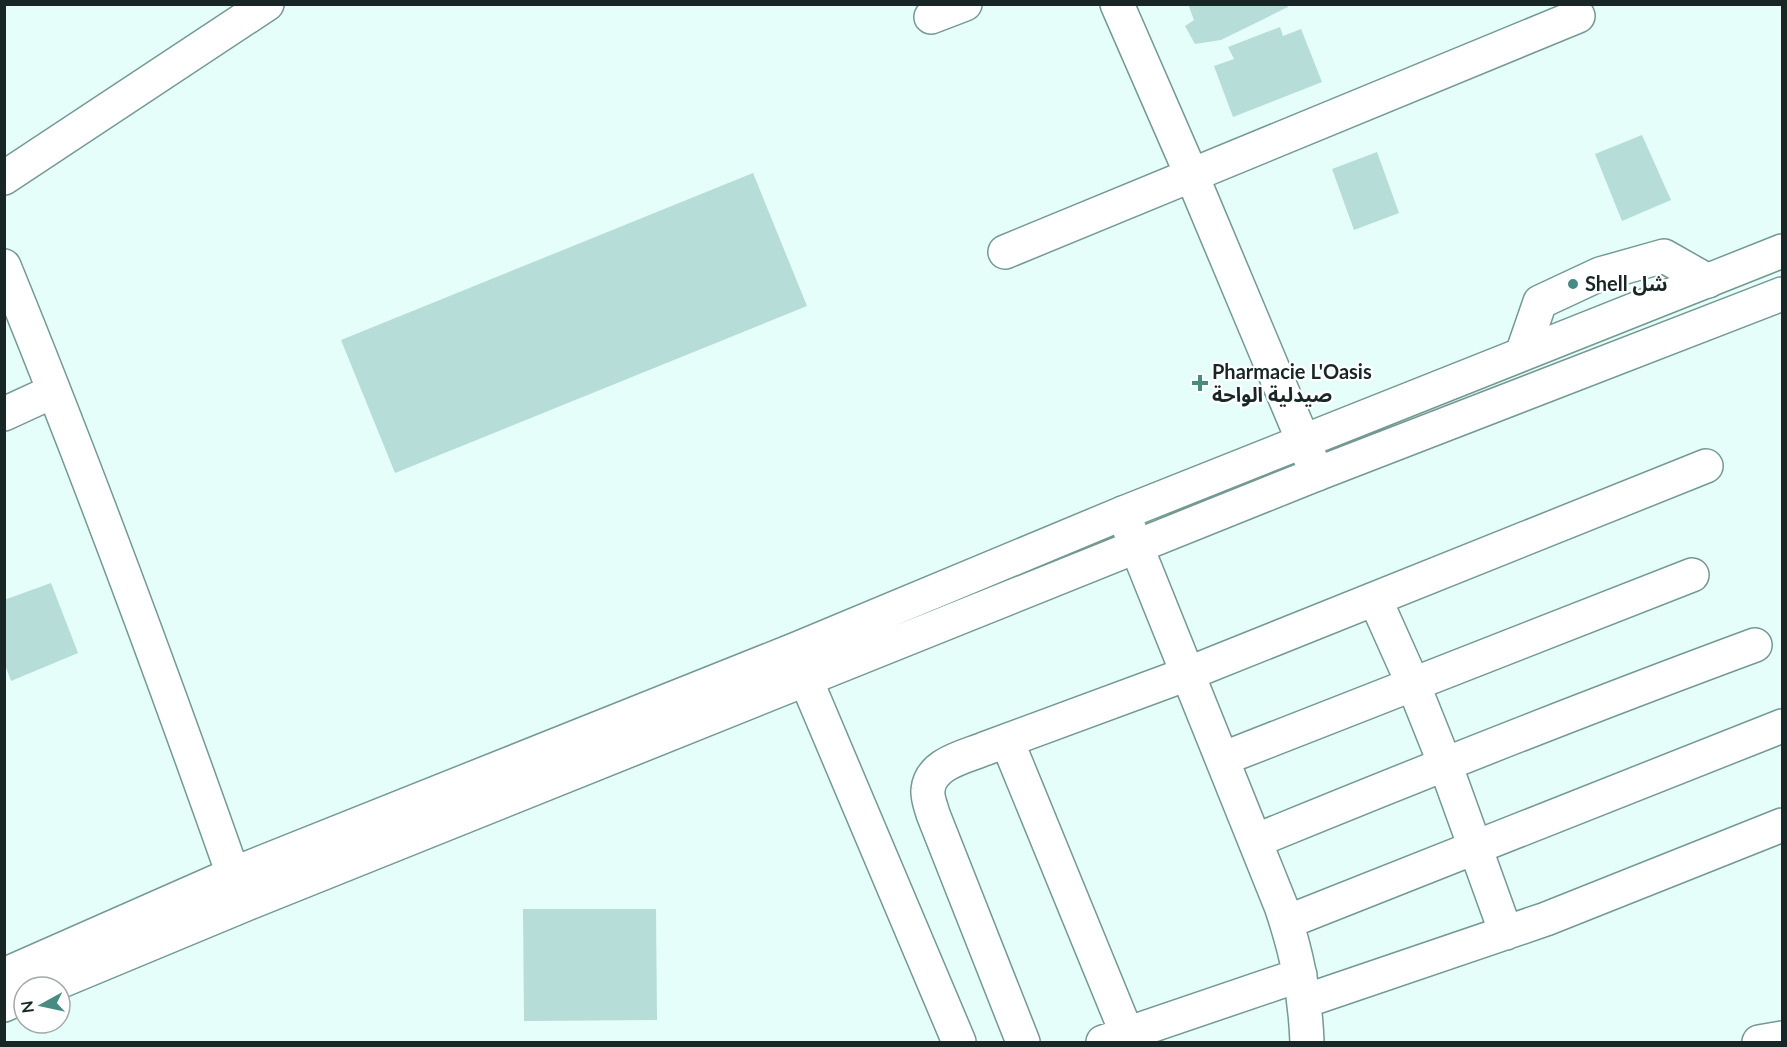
<svg xmlns="http://www.w3.org/2000/svg" width="1787" height="1047" viewBox="0 0 1787 1047" font-family="Lato,'Noto Sans Arabic',sans-serif">
  <style>
    .building { fill: #b6ddd7 }
    .lines { fill: none; stroke-linecap: round; stroke-linejoin: round }
    .minor-casing { stroke: #749993; stroke-width: 36 }
    .major-casing { stroke: #749993; stroke-width: 36 }
    .minor { stroke: #fff; stroke-width: 33 }
    .major { stroke: #fff; stroke-width: 33 }
    .poi-dot { fill: #478c83; stroke: #fff; stroke-width: 2 }
    .labels { text-anchor: middle; stroke-width: 4.5; stroke-linejoin: round; paint-order: stroke }
    .poi-label { font-size: 20px; font-weight: bold; fill: #182725; stroke: #fff; text-anchor: start }
  </style>
  <rect width="100%" height="100%" fill="#e6fefa"/>
  <path class="building" d="M1188 4H1287L1288 7 1221 40 1195 44 1185 26 1194 20Z
    M1280 27 1283 36 1301 29 1322 82 1233 117 1214 66 1234 59 1228 47Z
    M1642 135 1671 200 1622 221 1595 154Z
    M1377 152 1399 213 1354 230 1332 169Z
    M753 173 807 306 395 473 341 340Z
    M51 583 78 653 11 681 4 662V600Z
    M523 909H656L657 1020 524 1021Z"/>
  <g class="lines">
    <g class="minor-casing">
      <path id="minor" d="M1117 4 1192 176 1317 474
        M931 17 965 4
        M4 178 267 4
        M1005 252 1578 16
        M4 266C86 467 161 670 233 874L246 897
        M1522 354 1540 302 1600 274 1664 256 1708 281
        M4 414 54 391
        M1123 513 1281 906C1297 953 1305 993 1307 1042
        M1375 599 1413 684 1445 764 1506 933
        M795 654 959 1042
        M1007 741 1127 1034
        M1222 759 1692 575
        M1255 841C1421 773 1587 707 1755 645
        M1287 922 1782 726
        M1305 1001 1546 919 1782 825
        M1023 1042 933 814C931 807 927 797 928 790 930 764 964 757 984 749L1187 674 1706 466
        M1103 1042 1300 975
        M1759 1042 1782 1038"/>
    </g>
    <g class="major-casing">
      <path id="major" d="M4 975 233 874 794 650 1123 513 1782 251
        M47 987 249 903 1317 474 1782 294
        M4 1005 24 996"/>
    </g>
    <use href="#minor" class="minor"/>
    <use href="#major" class="major"/>
  </g>
  <g class="poi-dot">
    <circle cx="1573" cy="284" r="6"/>
    <path d="M1197 374h6v6h6v6h-6v6h-6v-6h-6v-6h6z"/>
  </g>
  <g class="labels">
    <g class="poi-label">
      <text x="1585" y="291">Shell شل</text>
      <text x="1212" y="379">Pharmacie L'Oasis<tspan x="1212" dy="23">صيدلية الواحة</tspan></text>
    </g>
  </g>
  <rect width="1787" height="1047" fill="none" stroke="#182725" stroke-width="12"/>
  <g transform="translate(42 1005) rotate(262)"><circle r="28" fill="#ffffff" stroke="#a3a9a8" stroke-width="1.5"/>
  <path d="M0-4.5L10 22L0 15L-10 22Z" fill="#478c83"/>
  <text y="-9" font-size="16" font-weight="bold" text-anchor="middle" fill="#182725">N</text>
  </g>
</svg>
